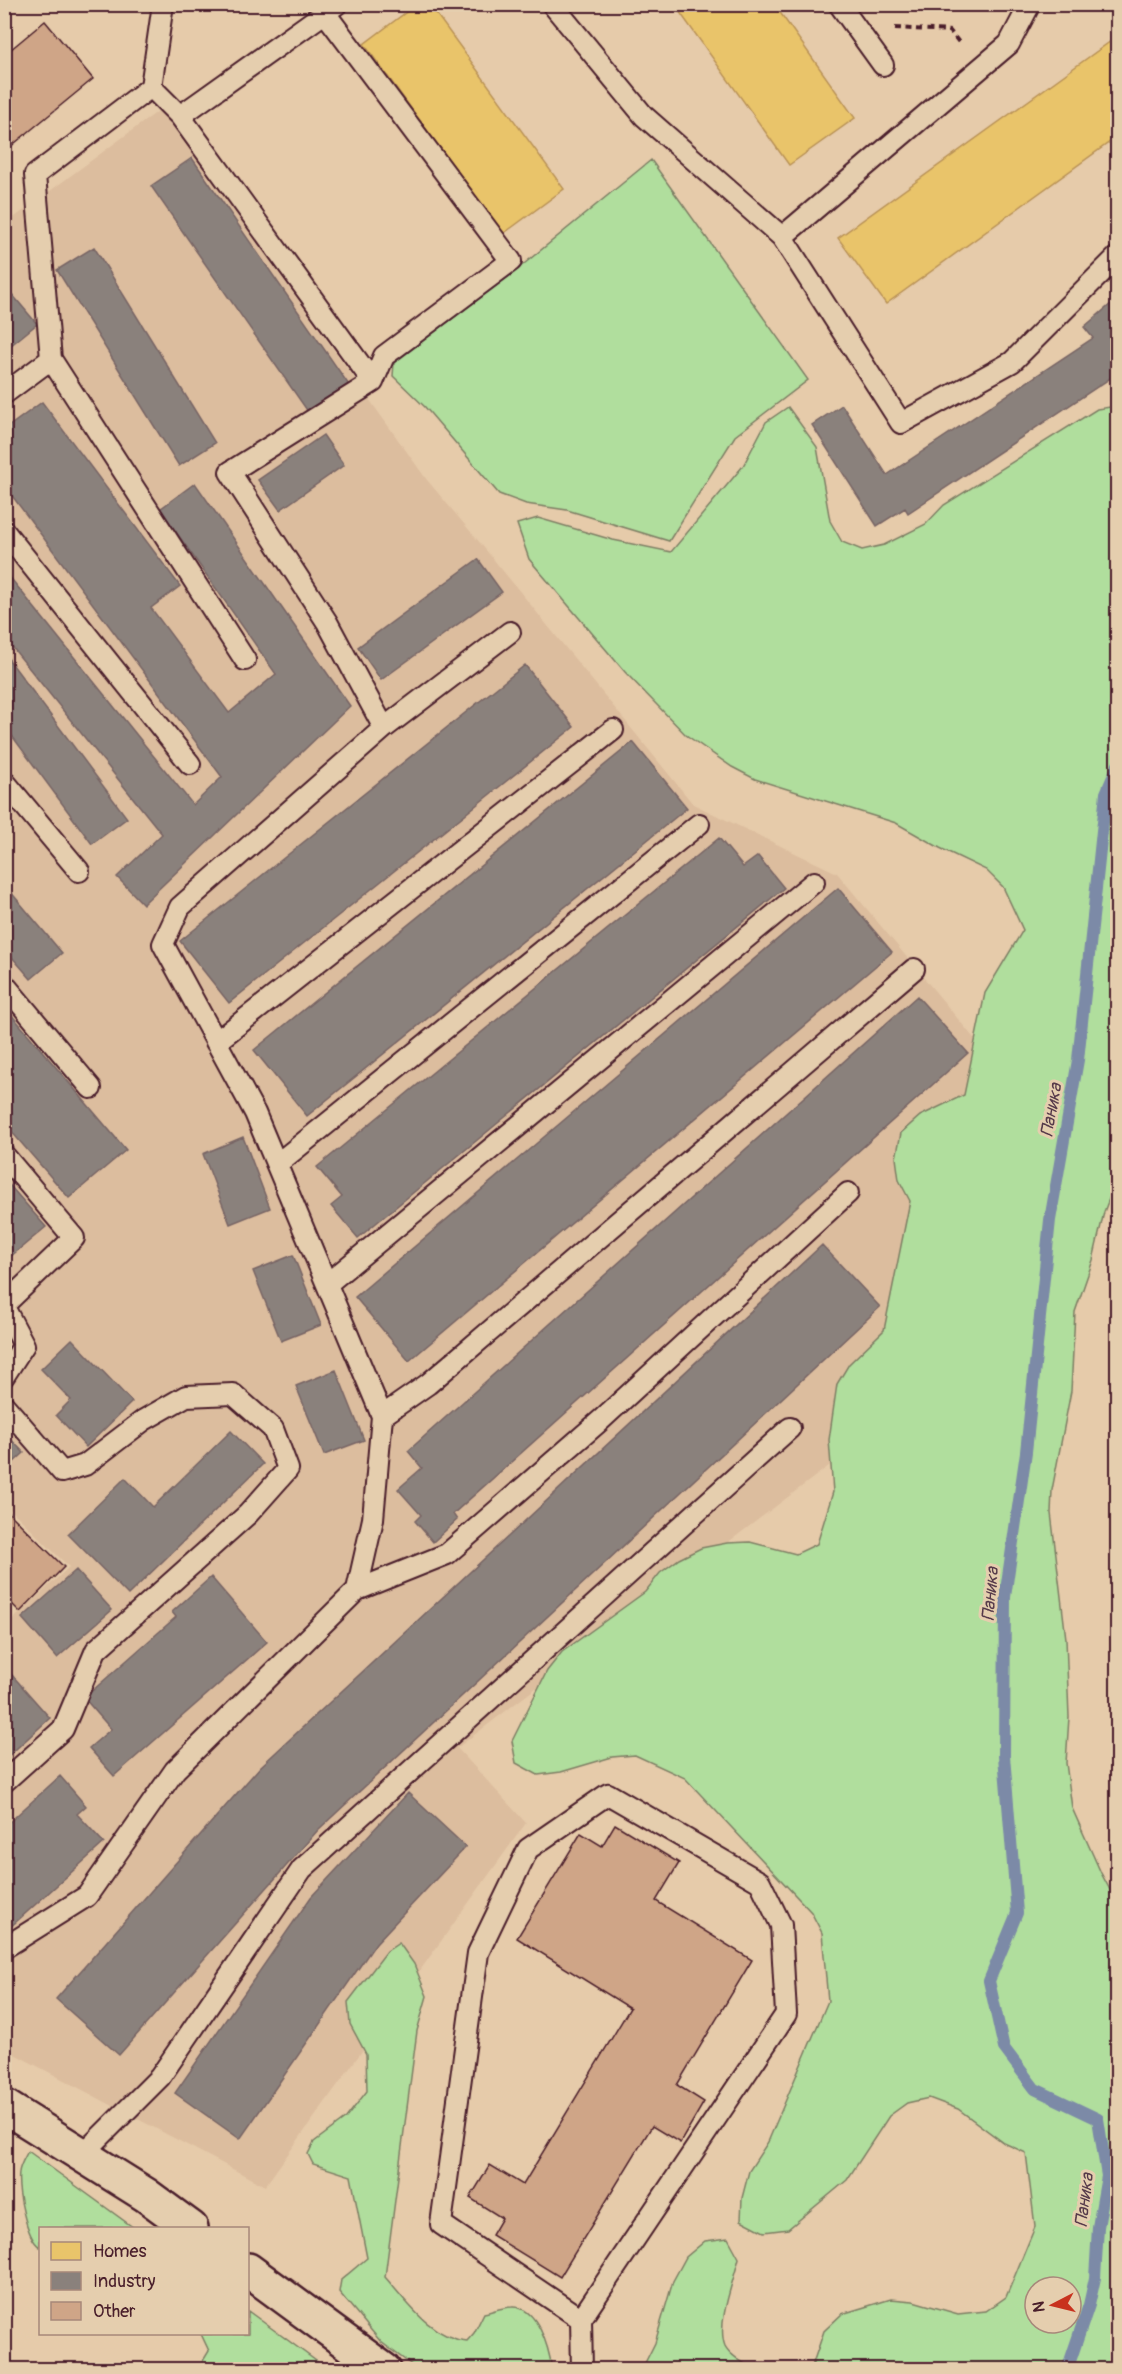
<svg xmlns="http://www.w3.org/2000/svg" width="1122" height="2374" viewBox="0 0 1122 2374" font-family="Pangolin,sans-serif">
  <style>
    .built { fill: #dcbd9e }
    .green { fill: #b0de9d; stroke: #7d7e64; stroke-width: 1.5; fill-rule: evenodd }
    .homes { fill: #e9c46a; stroke: #b99257; stroke-width: 1.5 }
    .industry { fill: #8a817c; stroke: #776464; stroke-width: 1.5 }
    .lines { fill: none; stroke-linecap: round; stroke-linejoin: round }
    .stream { stroke: #7b8aa7; stroke-width: 12 }
    .building { fill: #cfa587; stroke: #4a1f2b; stroke-width: 1.5 }
    .lane-casing { stroke: #4a1f2b; stroke-width: 24 }
    .street-casing { stroke: #4a1f2b; stroke-width: 38 }
    .path { stroke: #4a1f2b; stroke-width: 4; stroke-dasharray: 6 4.5; stroke-linecap: butt }
    .lane { stroke: #e5ceae; stroke-width: 20 }
    .street { stroke: #e5ceae; stroke-width: 33 }
    .labels { text-anchor: middle; stroke-width: 6; stroke-linejoin: round; paint-order: stroke }
    .water-label { font-size: 18px; font-style: italic; fill: #563a4a; stroke: #e5ceae }
  </style>
  <rect width="100%" height="100%" fill="#e6cbaa"/>
  <filter id="ink" filterUnits="userSpaceOnUse"><feTurbulence type="fractalNoise" baseFrequency=".0167" numOctaves="2"/><feDisplacementMap in="SourceGraphic" scale="12" xChannelSelector="R" yChannelSelector="G"/><feConvolveMatrix kernelMatrix="1 2 1 2 8 2 1 2 1" color-interpolation-filters="sRGB"/></filter>
  <g filter="url(#ink)">
    <path class="built" d="M161 109 427 480 481 544 693 804 837 873 987 1054 859 1443 457 1748 526 1823 265 2186 5 2049V1627L69 1567 4 1503V225Z"/>
    <path class="green" d="M651 160 808 380 735 436 669 541 567 510 526 504 499 494 425 407 393 376 394 363 519 268Z
      M1117 406V1178L1104 1212 1093 1260 1075 1312 1071 1391 1052 1490 1051 1513 1066 1639 1069 1717 1066 1763 1072 1808 1101 1873 1117 1903V2369H811L824 2331 842 2314 891 2299 913 2301 958 2314 986 2311 1006 2297 1035 2227 1026 2153 1004 2143 958 2109 929 2098 907 2103 889 2116 847 2180 788 2229 764 2232 741 2220 742 2198 749 2171 768 2142 828 2001 822 1933 811 1912 685 1778 635 1755 612 1757 561 1772 538 1775 516 1763 512 1741 547 1671 562 1652 645 1592 660 1573 679 1559 701 1548 727 1543 750 1542 796 1554 817 1544 833 1492 829 1440 837 1384 849 1364 884 1330 910 1201 899 1180 896 1158 901 1133 920 1116 964 1095 985 993 1023 930 1003 887 986 870 940 848 896 823 755 779 732 767 686 735 625 672 529 559 517 524 538 518 613 540 671 552 743 466 766 422 788 407 817 447 830 521 842 542 862 550 884 545 926 524 944 505 1097 409ZM1035 2287H1071V2323H1035Z
      M399 1943 414 1964 427 1996 417 2031 385 2277C407 2302 431 2338 467 2341L474 2333 484 2313C493 2311 503 2307 512 2307 538 2306 549 2349 552 2369H417L381 2342 339 2292 341 2280 367 2258 351 2176 313 2164 308 2154 314 2142 346 2118 367 2091 366 2054 350 2024 348 2002 387 1951Z
      M28 2151 134 2228H40V2247C26 2239 17 2189 19 2173 19 2166 25 2157 28 2151Z
      M728 2238 739 2258C734 2280 716 2324 725 2346 730 2356 745 2364 754 2369H642L655 2343 673 2281 686 2257 705 2241Z
      M248 2311 327 2369H198L209 2351 201 2334H248Z"/>
    <path class="homes" d="M417 4H429L564 189 503 234 364 44Z
      M674 4H774L855 118 789 165Z
      M1118 36V136L886 304 838 238Z"/>
    <path class="industry" d="M192 158 351 388 311 416 151 186Z
      M94 247 215 443 179 466 57 270Z
      M11 293 37 324 4 351V298Z
      M1118 298V373L908 513 905 508 877 526 812 425 842 405 887 475 1093 338 1084 327Z
      M42 402 180 586 151 608 229 713 276 674 160 509 195 483 350 706 143 904 117 877 162 834 4 637V570L193 805 222 777 4 485V430Z
      M323 435 344 465 280 510 258 480Z
      M478 559 502 592 381 680 358 647Z
      M4 653 127 818 92 844 4 725Z
      M525 665 574 727 229 1003 180 941Z
      M633 742 687 808 307 1116 254 1050Z
      M719 838 743 867 758 856 784 888 358 1238 331 1206 342 1197 317 1167Z
      M4 884 62 953 31 979 4 948Z
      M838 888 892 952 409 1361 355 1297Z
      M917 996 968 1053 453 1514 457 1520 433 1542 415 1521 421 1515 398 1489 422 1468 408 1451Z
      M4 1006 126 1150 69 1198 4 1123Z
      M243 1137 270 1208 230 1224 203 1154Z
      M4 1179 46 1227 4 1262Z
      M822 1245 880 1307 318 1830 119 2055 56 1999 260 1767Z
      M293 1255 321 1325 281 1341 253 1271Z
      M72 1339 132 1402 86 1447 56 1415 71 1400 41 1369Z
      M336 1370 364 1440 324 1455 296 1386Z
      M231 1431 263 1464 128 1595 68 1534 125 1478 153 1507Z
      M4 1432 24 1453 4 1471Z
      M76 1570 112 1610 57 1658 22 1618Z
      M211 1577 267 1642 114 1776 89 1748 111 1729 84 1698 176 1617 172 1612Z
      M4 1666 50 1718 4 1760Z
      M60 1776 86 1806 77 1814 104 1843 7 1930 4 1927V1827Z
      M408 1793 466 1847 376 1943 240 2139 175 2093 311 1897Z"/>
    <g class="lines">
      <path class="stream" d="M1067 2370 1089 2305 1095 2278 1098 2227 1107 2176 1098 2119 1035 2089 1004 2048 989 1981 1017 1913 1004 1756 1005 1597 1026 1452 1050 1220 1078 1060 1106 793 1118 765"/>
    </g>
    <path class="building" d="M45 21 93 79 4 152V55Z
      M4 1508 64 1567 20 1612 4 1596Z
      M615 1824 679 1863 656 1901 752 1960 677 2085 704 2102 680 2143 652 2126 560 2277 492 2235 502 2218 470 2198 490 2165 523 2185 630 2008 517 1938 581 1833 602 1846Z"/>
    <g class="lines">
      <g class="lane-casing">
        <path id="lane" d="M552 4 644 116 782 237 901 423 1012 362 1118 256
          M839 4 883 65
          M325 13 511 261 384 356 373 382 230 472 327 622 384 728 180 907 163 944 255 1113 382 1416 373 1519 357 1590
          M151 87 180 116 337 4
          M180 116 373 382
          M782 237 1009 44 1030 4
          M51 359 35 175 151 87 163 4
          M4 394 51 359 245 660
          M4 531 190 764
          M384 728 510 632
          M4 781 79 871
          M4 984 91 1088
          M216 1042 613 730
          M4 1155 74 1238 4 1305
          M277 1164 699 824
          M327 1284 814 882
          M4 1307 24 1345 4 1376
          M4 1405 62 1472 85 1465 144 1420 186 1396 233 1394 273 1429 288 1469 248 1514 96 1650 63 1729 4 1782
          M382 1416 428 1384 914 969
          M4 1948 87 1896 175 1770 357 1590 447 1554 601 1420 848 1193
          M82 2155 160 2077 302 1869 790 1428
          M581 2319 441 2224 478 1953 528 1849 608 1794 760 1882 781 1925 786 2014 581 2319 582 2370"/>
      </g>
      <g class="street-casing">
        <path id="street" d="M4 2106 146 2195 191 2228
          M248 2270 384 2370"/>
      </g>
      <path class="path" d="M895 28 950 31 961 45"/>
      <use href="#lane" class="lane"/>
      <use href="#street" class="street"/>
    </g>
  </g>
  <g class="labels">
    <g class="water-label">
      <text transform="translate(1051 1110) rotate(-80)" y="6">Паника</text>
      <text transform="translate(990 1594) rotate(-85)" y="6">Паника</text>
      <text transform="translate(1084 2200) rotate(-83)" y="6">Паника</text>
    </g>
  </g>
  <rect width="1122" height="2374" fill="none" stroke="#e5ceae" stroke-width="24"/>
  <rect x="12" y="12" width="1098" height="2350" fill="none" stroke="#4a1f2b" stroke-width="2" filter="url(#ink)"/>
  <rect x="39" y="2227" width="210" height="108" fill="#e5ceae" stroke="#a7887a" stroke-width="1.5"/>
  <rect x="51" y="2242" width="30" height="18" fill="#e9c46a" stroke="#a7887a" stroke-width="1.5"/>
  <text x="93" y="2257" font-size="18" fill="#4a1f2b">Homes</text>
  <rect x="51" y="2272" width="30" height="18" fill="#8a817c" stroke="#a7887a" stroke-width="1.5"/>
  <text x="93" y="2287" font-size="18" fill="#4a1f2b">Industry</text>
  <rect x="51" y="2302" width="30" height="18" fill="#cfa587" stroke="#a7887a" stroke-width="1.5"/>
  <text x="93" y="2317" font-size="18" fill="#4a1f2b">Other</text>
  <g transform="translate(1053 2305) rotate(263)"><circle r="28" fill="#e5ceae" stroke="#a7887a" stroke-width="1.5"/>
  <path d="M0-4.5L10 22L0 15L-10 22Z" fill="#c8321e"/>
  <text y="-9" font-size="16" font-weight="bold" text-anchor="middle" fill="#4a1f2b">N</text>
  </g>
</svg>
